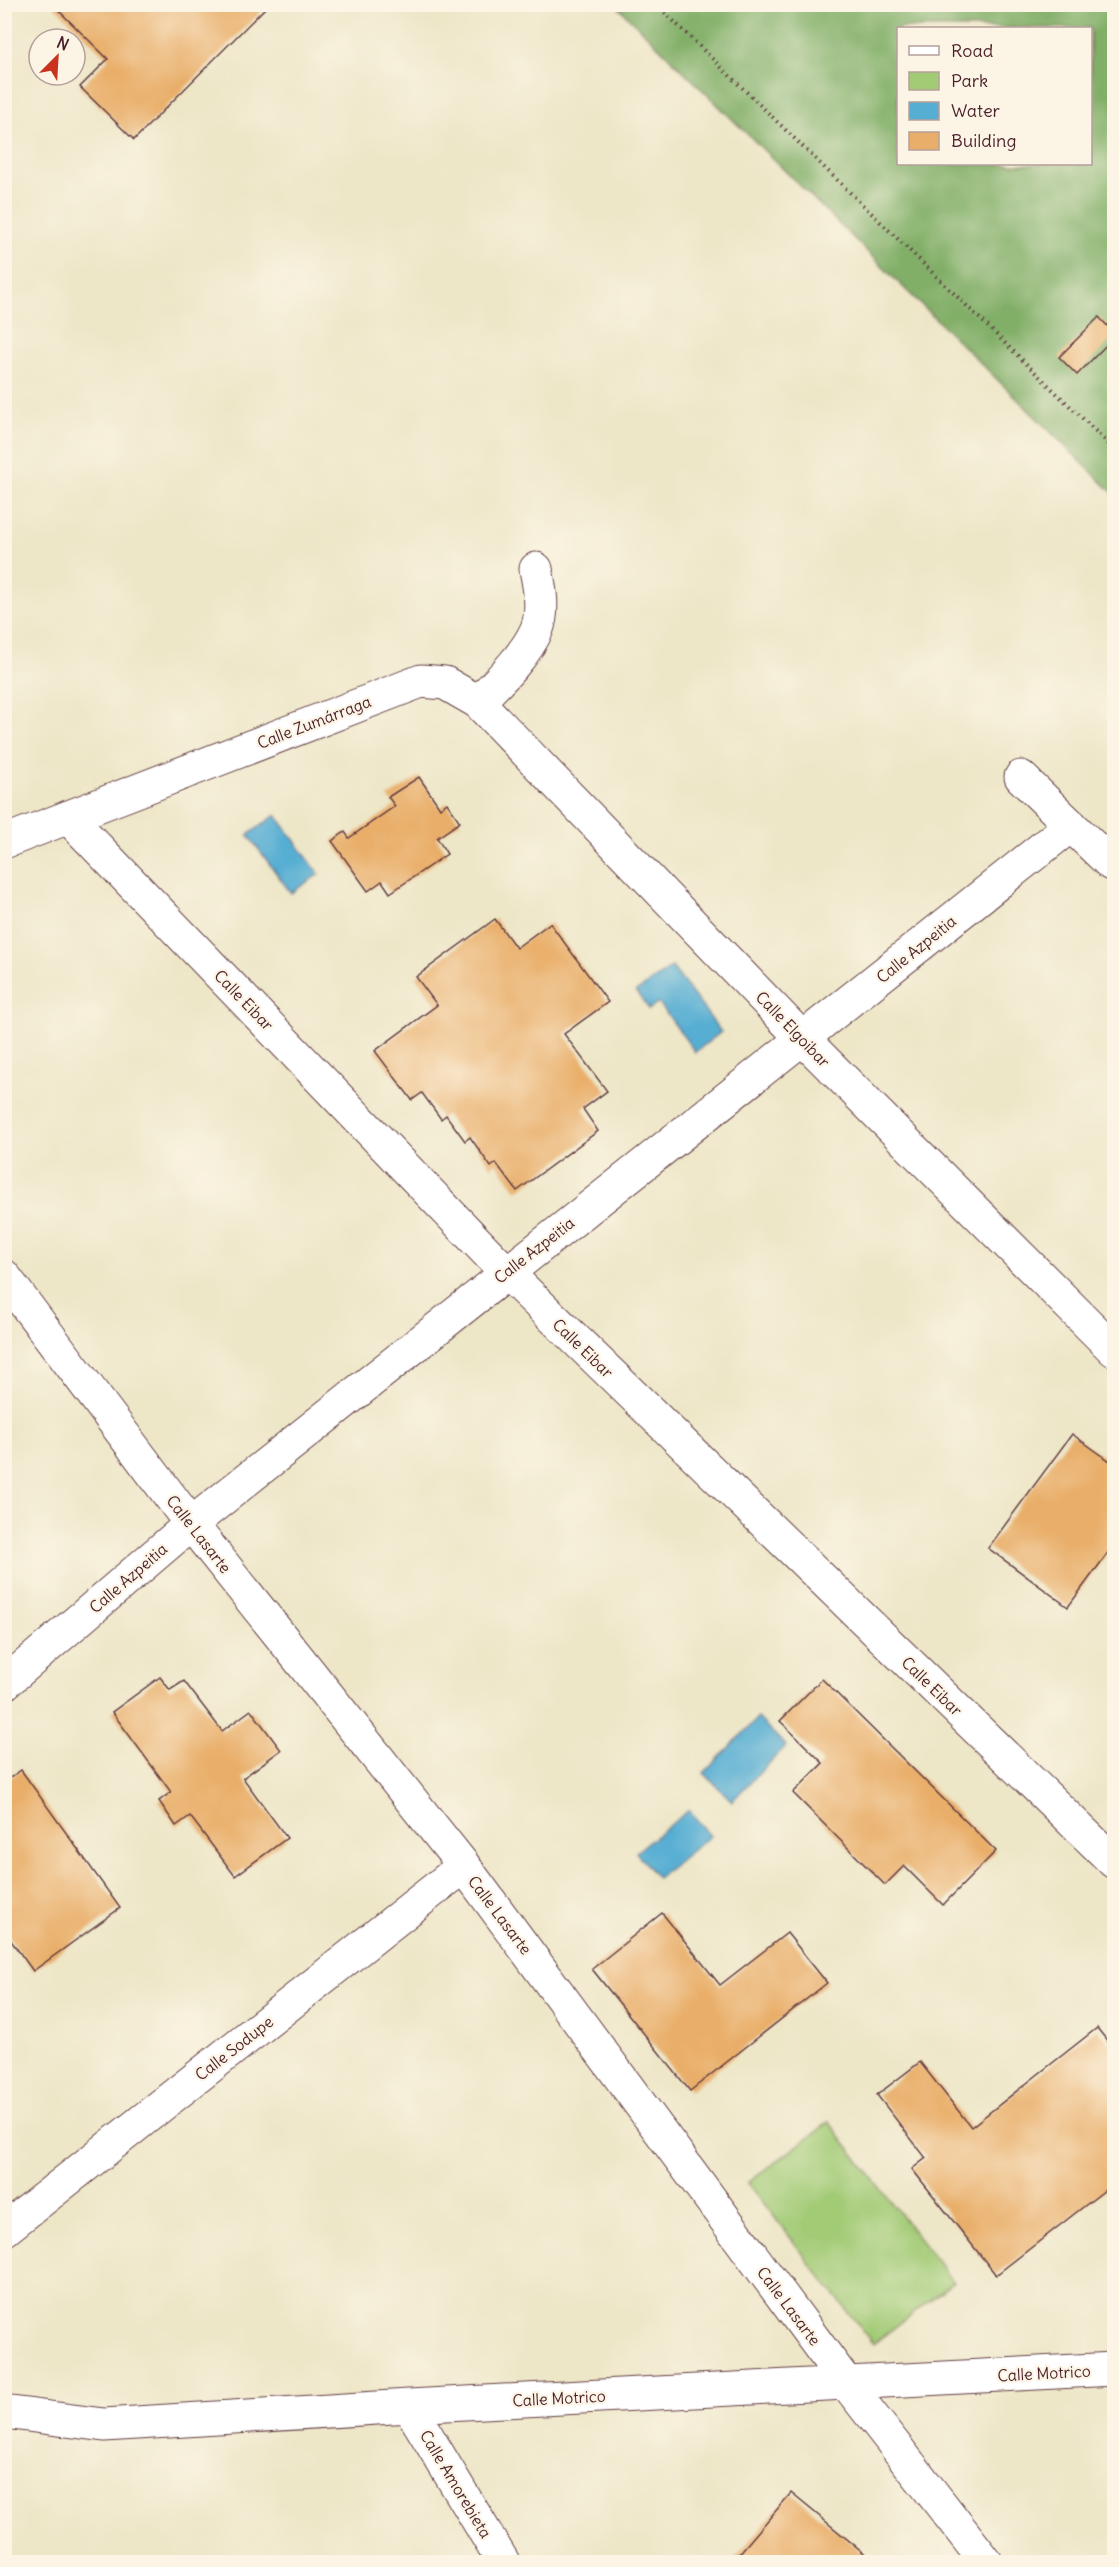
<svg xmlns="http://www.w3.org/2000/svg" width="1119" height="2567" viewBox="0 0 1119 2567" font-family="Delius,sans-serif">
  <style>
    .green { fill: #a2cb76; stroke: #767550; stroke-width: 1.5 }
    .forest { fill: #81af67; stroke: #666749; stroke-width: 1.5; fill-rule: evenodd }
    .water { fill: #56aed3; stroke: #50667f; stroke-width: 1.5 }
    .building { fill: #e9af6a }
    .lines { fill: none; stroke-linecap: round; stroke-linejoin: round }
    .street-casing { stroke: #623d42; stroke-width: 35 }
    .path { stroke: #623d42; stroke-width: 4; stroke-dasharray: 1.5 4.5; stroke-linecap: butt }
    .street { stroke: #fff; stroke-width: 33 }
    .labels { text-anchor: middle; stroke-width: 4.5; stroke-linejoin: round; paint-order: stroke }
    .street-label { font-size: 16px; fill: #4a1f2b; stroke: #fcf5e5 }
  </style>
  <rect width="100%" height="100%" fill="#fcf5e5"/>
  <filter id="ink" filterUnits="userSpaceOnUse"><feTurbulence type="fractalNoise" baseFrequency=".0167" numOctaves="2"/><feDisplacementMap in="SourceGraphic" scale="12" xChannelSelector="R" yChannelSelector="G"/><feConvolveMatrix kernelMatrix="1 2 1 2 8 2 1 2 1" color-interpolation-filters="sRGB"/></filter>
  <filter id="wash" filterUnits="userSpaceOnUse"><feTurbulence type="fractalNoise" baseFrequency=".008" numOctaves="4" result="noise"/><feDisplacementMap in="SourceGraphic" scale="24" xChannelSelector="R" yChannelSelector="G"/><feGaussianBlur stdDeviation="1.35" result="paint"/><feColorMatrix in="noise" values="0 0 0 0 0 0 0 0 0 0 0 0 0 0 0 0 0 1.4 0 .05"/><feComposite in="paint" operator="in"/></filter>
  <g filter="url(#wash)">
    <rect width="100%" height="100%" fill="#ede6c7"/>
    <path class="green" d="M829 2122 953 2282 873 2344 748 2183Z"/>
    <path class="forest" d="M616 5H1114V494ZM898 28H1090V164H898Z"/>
    <path class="water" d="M276 815 319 874 291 893 248 835Z
      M672 967 721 1032 695 1052 659 1003 649 1009 636 992Z
      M758 1718 786 1746 732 1801 704 1773Z
      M689 1810 710 1836 657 1878 636 1852Z"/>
    <g id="blocks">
      <path class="building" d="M52 4H269L134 140 80 87 108 59Z
        M1099 317 1114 333V337L1077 375 1059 357Z
        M419 777 440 808 447 803 460 822 437 838 447 854 390 893 382 881 368 891 332 841 345 832 349 838 395 806 388 797Z
        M495 919 516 948 550 923 608 1002 564 1034 607 1091 583 1109 598 1131 517 1191 496 1163 491 1167 470 1137 465 1141 446 1115 441 1119 422 1093 412 1100 375 1051 437 1005 416 977Z
        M1072 1434 1114 1464V1554L1110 1550 1068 1607 988 1548Z
        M160 1677 170 1690 184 1681 222 1731 251 1710 281 1750 243 1778 287 1838 235 1876 190 1816 176 1826 159 1801 171 1792 112 1712Z
        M822 1679 996 1851 943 1905 904 1866 885 1885 793 1793 823 1763 780 1721Z
        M21 1770 120 1908 33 1971 4 1931V1782Z
        M662 1913 720 1985 787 1933 827 1983 690 2091 592 1969Z
        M1097 2028 1109 2043 1114 2039V2183L996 2275 912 2169 926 2158 877 2095 920 2062 971 2127Z
        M791 2493 875 2562H732Z"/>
    </g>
  </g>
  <g filter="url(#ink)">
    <use href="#blocks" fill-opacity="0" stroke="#623d42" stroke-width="1.5"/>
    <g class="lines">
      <g class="street-casing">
        <path id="street" d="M478 702C498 682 526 655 537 629 544 610 540 589 536 569
          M1021 777 1111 864
          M68 817 506 1272 1114 1862
          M4 842 421 681 445 683 478 702 803 1039 1114 1350
          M4 1276 191 1524 464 1866 847 2384 986 2562
          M4 1684 191 1524 1071 825
          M4 2230 464 1866
          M409 2406 503 2562
          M4 2412 104 2425 409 2406 1114 2369"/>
      </g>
      <path class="path" d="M656 4 1114 449"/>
      <use href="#street" class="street"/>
    </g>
  </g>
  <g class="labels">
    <g class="street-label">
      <text transform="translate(314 722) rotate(-21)" y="6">Calle Zumárraga</text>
      <text transform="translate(916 949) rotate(-39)" y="6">Calle Azpeitia</text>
      <text transform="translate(244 1000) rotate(46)" y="6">Calle Eibar</text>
      <text transform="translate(793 1029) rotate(46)" y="6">Calle Elgoibar</text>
      <text transform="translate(534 1250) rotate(-38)" y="6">Calle Azpeitia</text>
      <text transform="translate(583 1348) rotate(44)" y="6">Calle Eibar</text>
      <text transform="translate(199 1534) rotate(52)" y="6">Calle Lasarte</text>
      <text transform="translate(128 1578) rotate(-41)" y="6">Calle Azpeitia</text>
      <text transform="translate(932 1686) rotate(44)" y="6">Calle Eibar</text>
      <text transform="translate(500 1915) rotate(53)" y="6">Calle Lasarte</text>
      <text transform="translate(234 2048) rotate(-38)" y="6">Calle Sodupe</text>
      <text transform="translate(789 2306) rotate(53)" y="6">Calle Lasarte</text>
      <text transform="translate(1044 2373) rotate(-3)" y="6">Calle Motrico</text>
      <text transform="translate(559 2398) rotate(-3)" y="6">Calle Motrico</text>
      <text transform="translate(456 2484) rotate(59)" y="6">Calle Amorebieta</text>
    </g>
  </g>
  <rect width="1119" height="2567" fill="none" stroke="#fcf5e5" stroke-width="24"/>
  <rect x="897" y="27" width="195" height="138" fill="#fcf5e5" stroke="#b59f9b" stroke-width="1.5"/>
  <rect x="909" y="46" width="30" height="9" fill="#ffffff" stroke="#b59f9b" stroke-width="1.5"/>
  <text x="951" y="57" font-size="18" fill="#4a1f2b">Road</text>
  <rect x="909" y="72" width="30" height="18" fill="#a2cb76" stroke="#b59f9b" stroke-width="1.5"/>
  <text x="951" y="87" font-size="18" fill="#4a1f2b">Park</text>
  <rect x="909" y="102" width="30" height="18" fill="#56aed3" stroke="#b59f9b" stroke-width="1.5"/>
  <text x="951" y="117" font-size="18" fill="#4a1f2b">Water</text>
  <rect x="909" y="132" width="30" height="18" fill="#e9af6a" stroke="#b59f9b" stroke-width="1.5"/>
  <text x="951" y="147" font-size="18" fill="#4a1f2b">Building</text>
  <g transform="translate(57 57) rotate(24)"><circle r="28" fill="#fcf5e5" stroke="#b59f9b" stroke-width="1.5"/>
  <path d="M0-4.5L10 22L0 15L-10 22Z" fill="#c8321e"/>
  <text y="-9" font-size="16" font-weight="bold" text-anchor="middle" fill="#4a1f2b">N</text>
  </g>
</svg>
